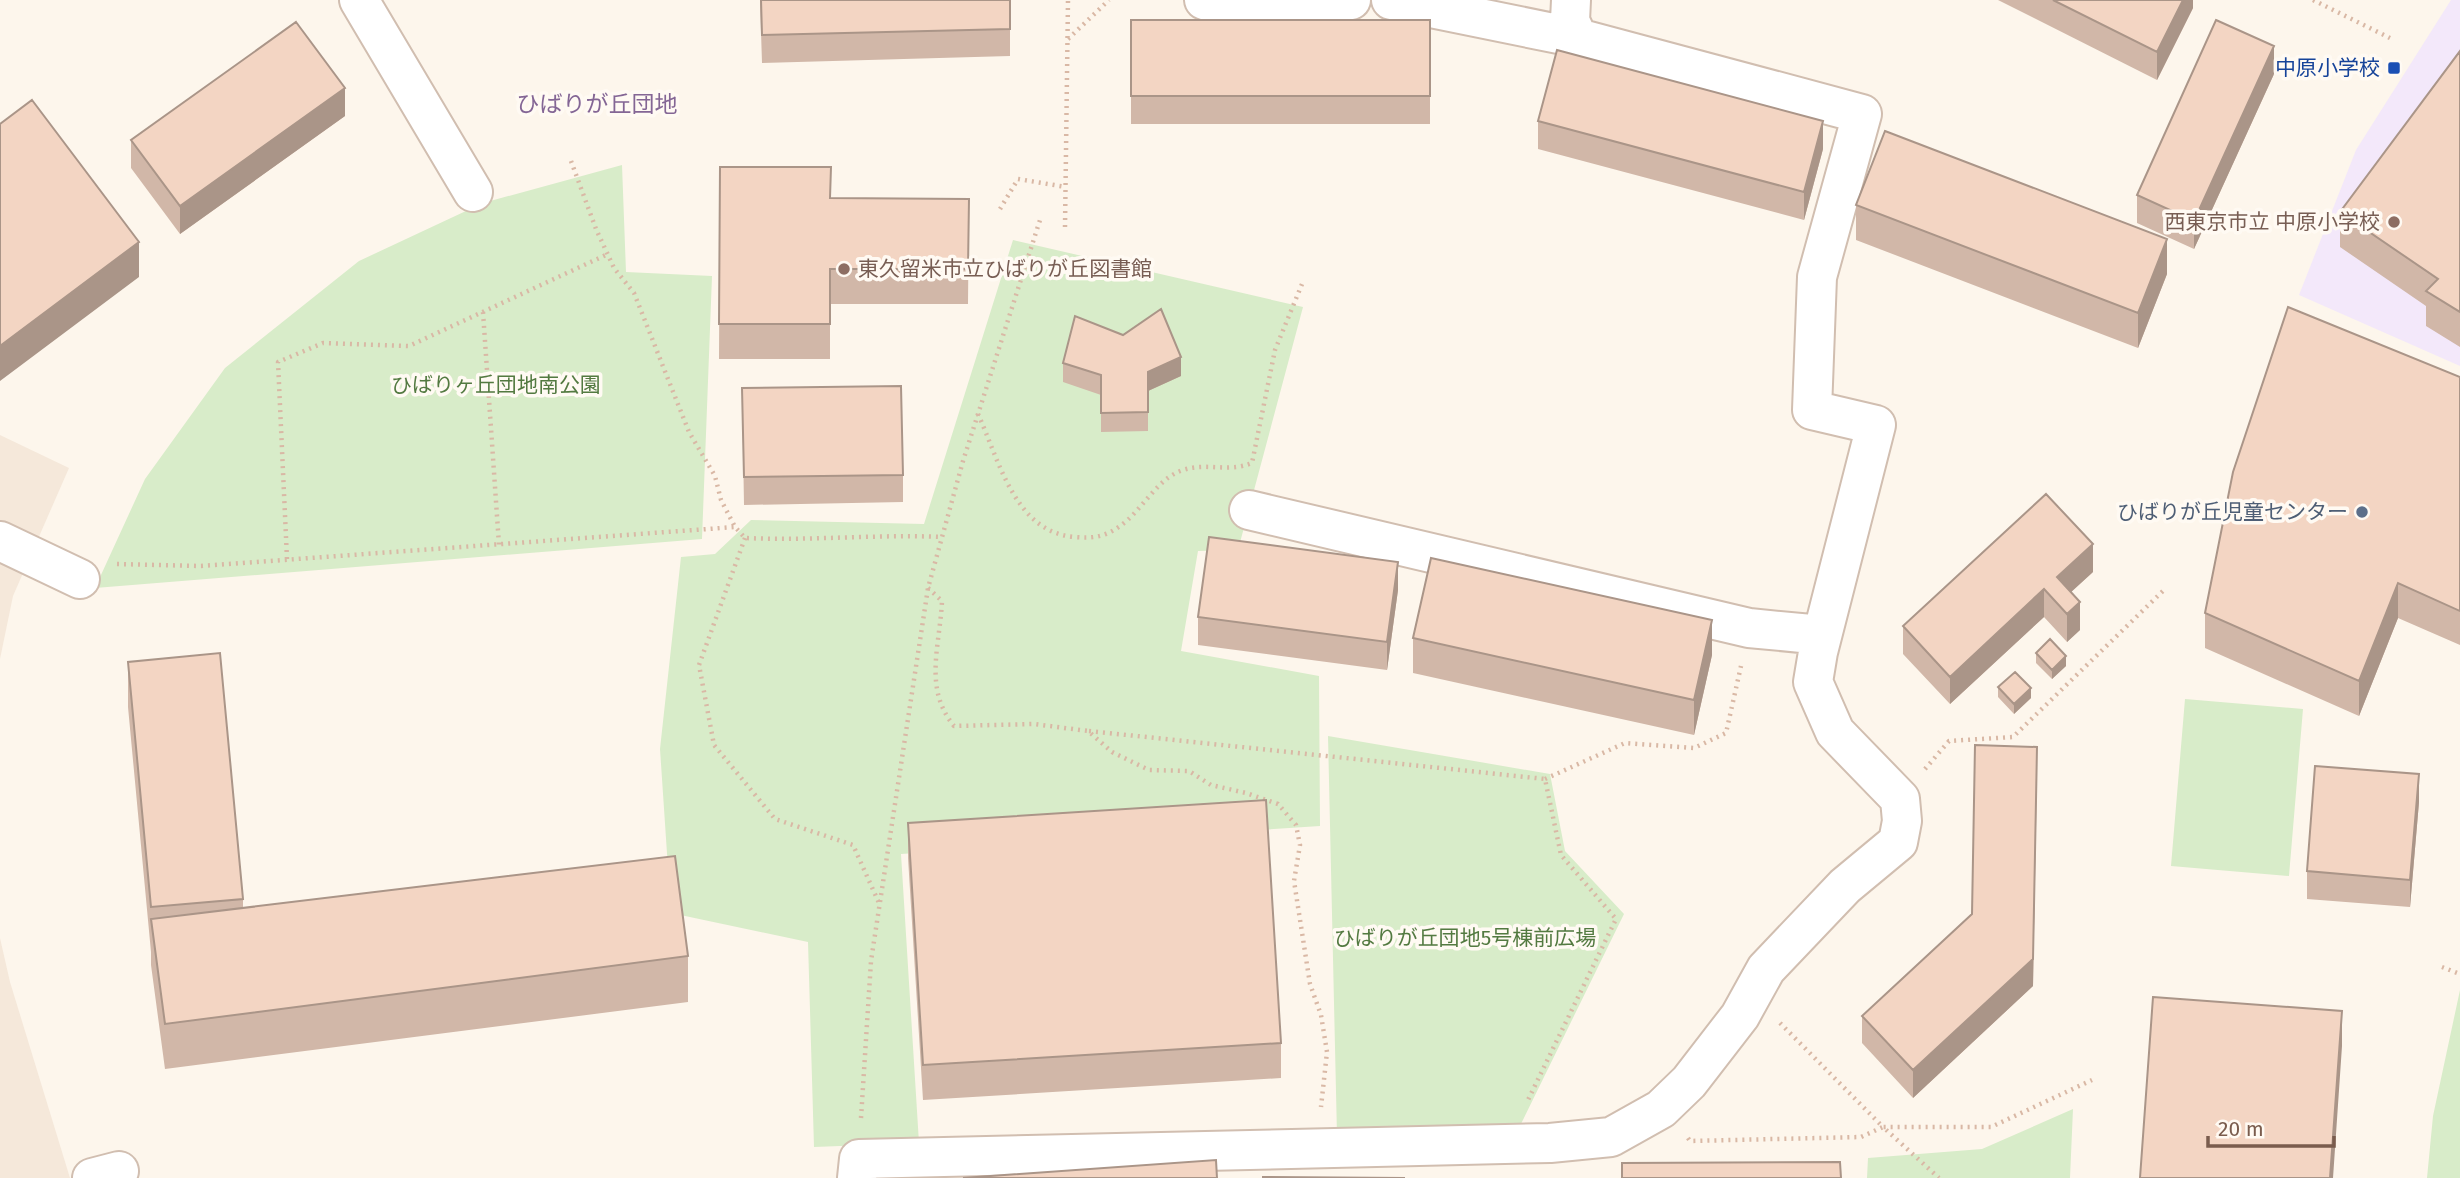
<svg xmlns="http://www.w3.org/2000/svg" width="2460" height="1178" viewBox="0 0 2460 1178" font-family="'Fira Sans','Noto Sans JP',sans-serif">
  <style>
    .residential { fill: #f5e8da }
    .education { fill: #f3e8fa }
    .green { fill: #d8ecc9 }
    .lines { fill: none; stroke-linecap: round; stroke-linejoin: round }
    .minor-casing { stroke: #d1beb0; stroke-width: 42 }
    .path { stroke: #d9b8a5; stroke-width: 4.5; stroke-dasharray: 2 5; stroke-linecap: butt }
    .minor { stroke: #fff; stroke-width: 38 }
    .wall { fill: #d1b7a8 }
    .shaded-wall { fill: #aa9588 }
    .building { fill: #f3d5c3; stroke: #aa9588; stroke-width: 2 }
    .transit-dot { fill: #1a4fb4; stroke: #fffaf3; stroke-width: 2.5 }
    .education-dot { fill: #8d6e63; stroke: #fffaf3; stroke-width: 2.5 }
    .service-dot { fill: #5c6f8a; stroke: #fffaf3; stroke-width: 2.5 }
    .labels { text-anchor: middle; stroke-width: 7; stroke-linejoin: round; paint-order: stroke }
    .transit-label { font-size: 21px; fill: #164399; stroke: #fffaf3; text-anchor: end }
    .education-label { font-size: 21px; fill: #785e54; stroke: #fffaf3; text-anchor: end }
    .park-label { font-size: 21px; fill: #537a41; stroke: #fffaf3 }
    .service-label { font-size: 21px; fill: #4e5e75; stroke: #fffaf3; text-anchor: end }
    .neighbourhood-label { font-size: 23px; fill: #846695; stroke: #fffaf3 }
  </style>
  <rect width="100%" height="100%" fill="#fdf6ec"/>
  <path class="residential" d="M0 435 69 468 13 596 0 659Z
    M0 938 10 982 70 1178H0Z"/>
  <path class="education" d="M2451 0H2460V366L2299 295 2356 150Z"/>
  <path class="green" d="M622 165 626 272 712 276 702 539 95 588 145 479 225 368 359 261 483 203Z
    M1013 240 1303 307 1238 550 1198 551 1181 651 1319 676 1320 826 901 854 919 1143 814 1147 808 942 671 913 660 749 681 557 715 554 751 520 924 524Z
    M2185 699 2303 709 2289 876 2171 866Z
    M1328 736 1550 774 1565 851 1624 914 1517 1132 1337 1136Z
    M2460 990V1178H2427L2433 1116Z
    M2073 1109 2070 1178H1867L1868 1158 1982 1149Z"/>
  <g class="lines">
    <g class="minor-casing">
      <path id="minor" d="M359 0 473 192
        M1204 0 1234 11 1351 0
        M1391 0 1578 38
        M1249 510 1749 628 1822 635
        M0 541 80 579
        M92 1178 119 1171
        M857 1178 859 1159 1550 1143 1611 1137 1661 1109 1689 1082 1740 1016 1766 969 1845 886 1898 842 1902 821 1900 799 1835 732 1813 682 1818 652 1876 425 1812 410 1817 277 1862 114 1578 38 1570 21 1571 0"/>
    </g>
    <path class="path" d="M2313 0 2390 38
      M1068 39 1109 0
      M571 161 596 229 614 268 634 293 689 432 715 476 721 500 735 527 745 538C811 541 877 534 942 537
      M1000 209 1018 179 1066 187
      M1065 227 1068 0
      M483 312 499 545
      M978 414C999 460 1015 533 1075 537 1095 539 1108 536 1124 523 1144 507 1158 478 1183 470 1207 462 1227 473 1252 463L1275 350 1302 284
      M745 538 699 665 714 745 775 819 853 845 879 903
      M287 559 278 362 323 343 409 346 608 254
      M117 564 201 566 735 527
      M928 588 942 601C940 646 923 688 954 726L1034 724 1088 731 1112 752 1149 770 1189 771 1211 785 1246 793 1278 804 1296 825 1300 845 1294 881 1310 984 1321 1015 1327 1052 1321 1107
      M1089 731 1545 779 1561 855 1616 919 1527 1102
      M1925 769 1949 741 2013 737 2166 588
      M1545 779 1625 743 1694 748 1726 733 1741 666
      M2442 967 2460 974
      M1780 1023 1883 1127H1991L2092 1080
      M861 1118 871 961 928 588 963 461 1040 220
      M1688 1138 1690 1141 1861 1137 1883 1127 1939 1178"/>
    <use href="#minor" class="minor"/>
  </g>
  <path class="wall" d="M760 0H1010V56L762 63Z
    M1998 0H2193V8L2157 80Z
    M1131 20H1430V124H1131Z
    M2460 51V347L2426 326V306L2340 247V212Z
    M2274 74 2194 249 2137 223V195Z
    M345 116 180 234 131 168V140Z
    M1538 121 1823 149 1804 220 1538 149Z
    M720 167 831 198 969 199 968 304H830V359H719Z
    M1856 205 2167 274 2138 348 1856 240Z
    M1123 335 1181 376 1148 391V431L1101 432V395L1063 382V363Z
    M2460 377V645L2398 618 2359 716 2205 648V613Z
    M742 388 903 475V502L744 505Z
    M2093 572 2071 592 2080 630 2067 642 2044 617 1950 704 1903 654V626Z
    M1398 590 1387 670 1198 645V617Z
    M1413 638 1712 655 1694 735 1413 673Z
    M2036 653 2066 666 2052 679 2036 663Z
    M128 662 243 899V908L688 956V1002L165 1069 151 965V952L128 707Z
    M1998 687 2031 698 2014 714 1998 697Z
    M2037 775 2033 986 1913 1098 1862 1043V1016L1972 914Z
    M2419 802 2410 907 2307 899V871Z
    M908 823 1281 1043V1078L923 1100 908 858Z"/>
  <path class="shaded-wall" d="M2183 0H2193V8L2157 80V52Z
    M2274 46V74L2194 249V221Z
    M345 88V116L180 234V206Z
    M1823 121V149L1804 220V192Z
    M2167 239V274L2138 348V313Z
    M139 242V277L0 381V346Z
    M1181 357V376L1148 391V431V372Z
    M2093 544V572L2058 604 2057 577Z
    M1398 562V590L1387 670V642Z
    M2398 583V618L2359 716V681Z
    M2044 589V617L1950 704V677Z
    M2080 602V630L2067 642V614Z
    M1712 620V655L1694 735V700Z
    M2066 656V666L2052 679V670Z
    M2031 688V698L2014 714V704Z
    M2037 747 2033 986 1913 1098V1070Z
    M2419 774V802L2410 907V880Z
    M2342 1011V1046L2333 1178H2330Z"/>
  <path class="building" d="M761 0H1010V29L762 35Z
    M2053 0H2183L2157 52Z
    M1131 20H1430V96H1131Z
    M2216 20 2274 46 2194 221 2137 195Z
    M296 22 345 88 180 206 131 140Z
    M1557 50 1823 121 1804 192 1538 121Z
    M2460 51V312L2426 291 2438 279 2340 212Z
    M32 100 139 242 0 346V124Z
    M1885 131 2167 239 2138 313 1856 205Z
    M720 167H831L830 198 969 199 968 269H830V324H719Z
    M2288 307 2460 377V611L2398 583 2359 681 2205 613 2233 472Z
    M1161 309 1181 357 1148 372V412L1101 413V375L1063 363 1075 316 1123 335Z
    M901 386 903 475 744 477 742 388Z
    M2046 494 2093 544 2057 577 2080 602 2067 614 2044 589 1950 677 1903 626Z
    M1209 537 1398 562 1387 642 1198 617Z
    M1431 558 1712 620 1694 700 1413 638Z
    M2050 639 2066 656 2052 670 2036 653Z
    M220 653 243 899 151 907 128 662Z
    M2015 672 2031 688 2014 704 1998 687Z
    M1975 745 2037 747 2033 959 1913 1070 1862 1016 1972 914Z
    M2315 766 2419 774 2410 880 2307 871Z
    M1266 800 1281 1043 923 1065 908 823Z
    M675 856 688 956 165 1024 151 919Z
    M2153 997 2342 1011 2330 1178H2140Z
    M1216 1160 1217 1178H963Z
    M1840 1162 1841 1178H1622V1163Z
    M1263 1177 1405 1178H1263Z"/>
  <rect class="transit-dot" x="2387" y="61" width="14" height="14" rx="3.5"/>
  <g class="education-dot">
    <circle cx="2394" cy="222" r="7"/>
    <circle cx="844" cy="269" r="7"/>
  </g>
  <circle class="service-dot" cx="2362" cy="512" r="7"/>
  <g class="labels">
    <g class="transit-label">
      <text x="2380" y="75">中原小学校</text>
    </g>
    <g class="education-label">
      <text x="2380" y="229">西東京市立 中原小学校</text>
      <text x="858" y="276" text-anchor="start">東久留米市立ひばりが丘図書館</text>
    </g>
    <g class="park-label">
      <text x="496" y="392">ひばりヶ丘団地南公園</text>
      <text x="1465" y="945">ひばりが丘団地5号棟前広場</text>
    </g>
    <g class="service-label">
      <text x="2348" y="519">ひばりが丘児童センター</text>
    </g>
    <g class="neighbourhood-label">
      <text x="597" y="112">ひばりが丘団地</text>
    </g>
  </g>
  <path d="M2208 1136v10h126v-10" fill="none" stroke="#7a5c4d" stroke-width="3.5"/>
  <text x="2218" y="1136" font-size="21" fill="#7a5c4d" stroke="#fffaf3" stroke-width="5" paint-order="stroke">20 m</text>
</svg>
